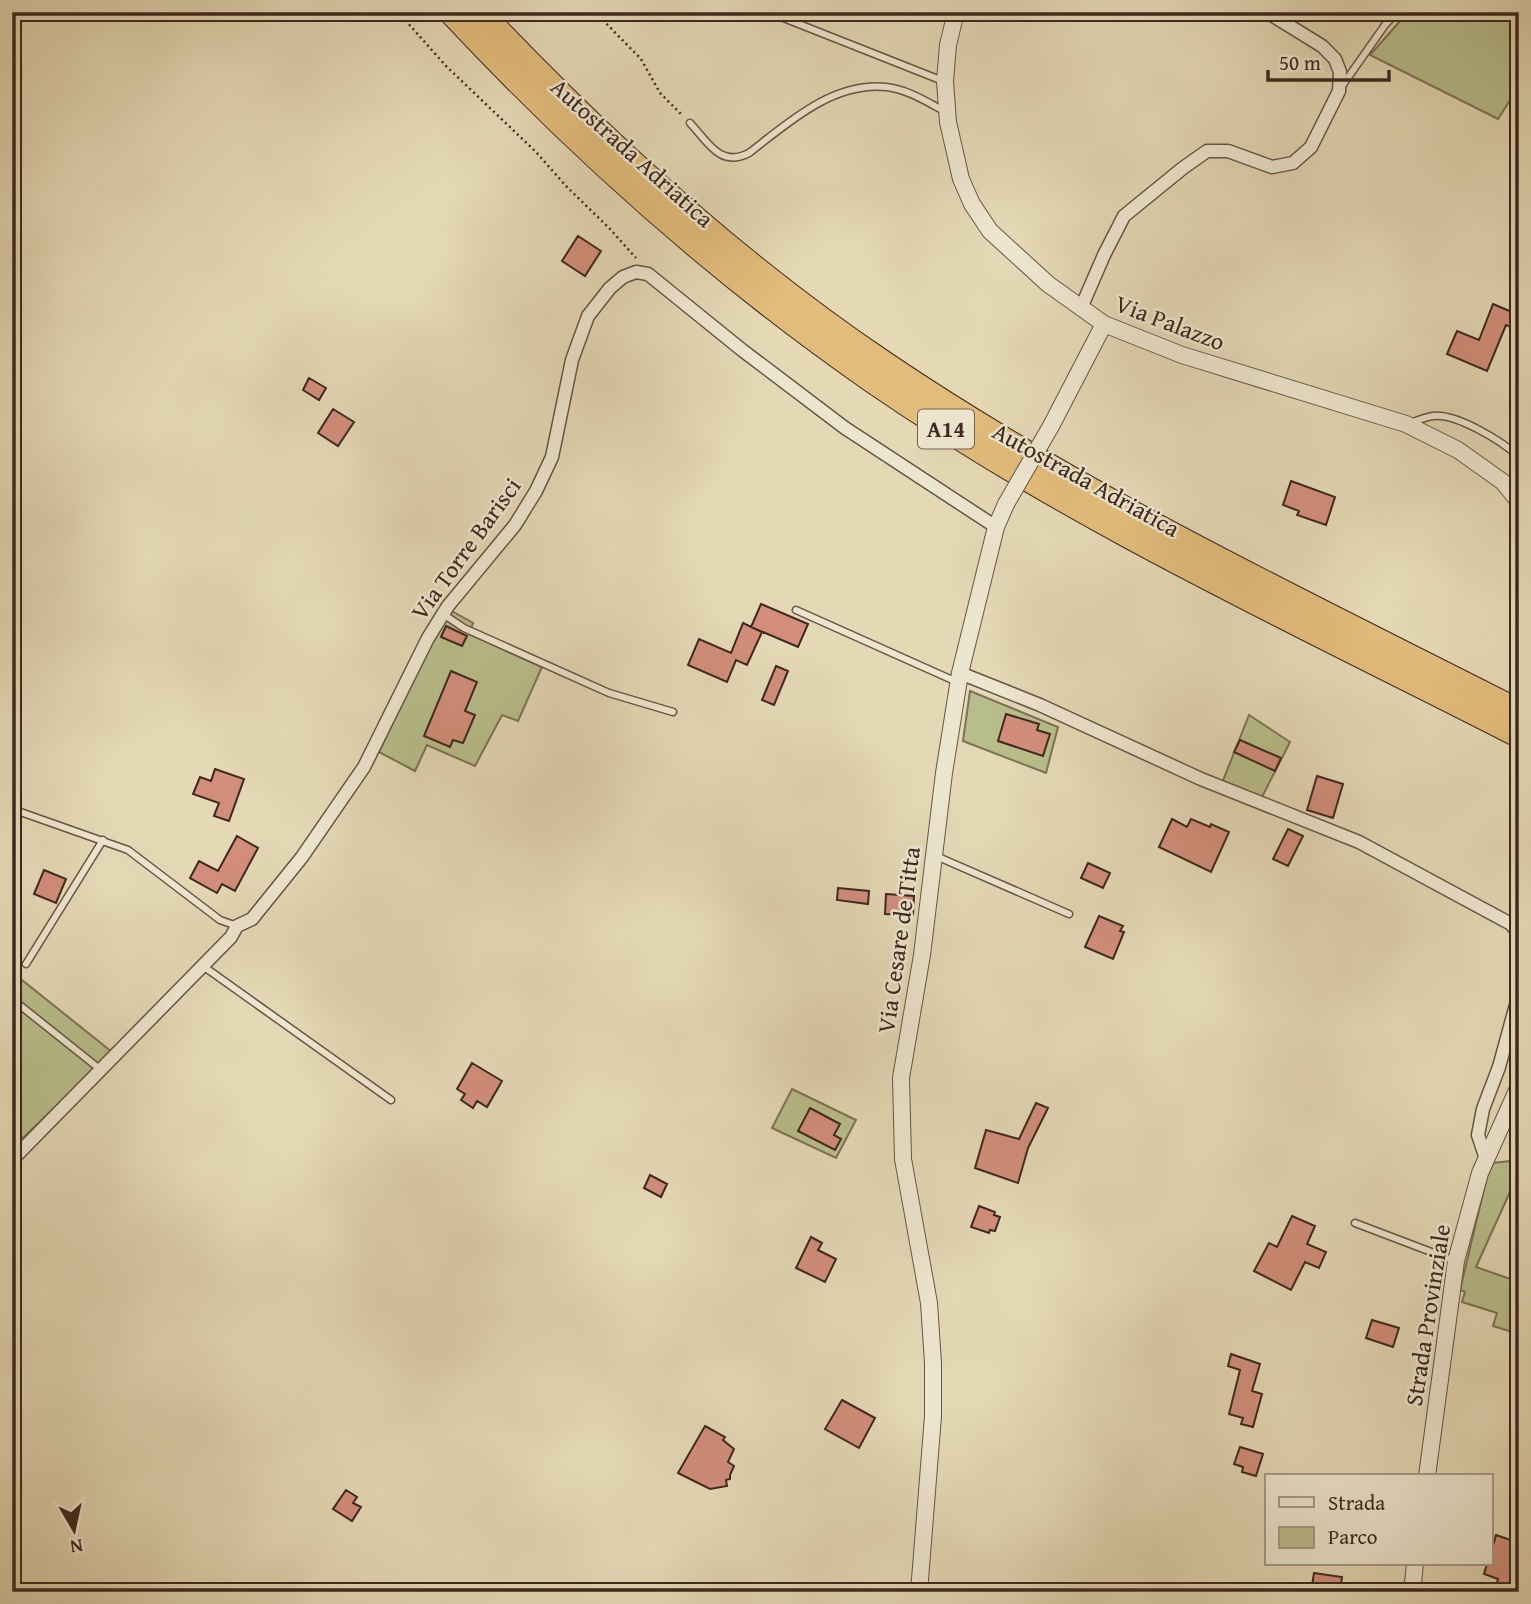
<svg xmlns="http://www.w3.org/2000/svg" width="1531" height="1604" viewBox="0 0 1531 1604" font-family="'Gentium Book Plus',serif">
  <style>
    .green { fill: #b8be8b; stroke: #7a7355; stroke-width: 2 }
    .building { fill: #d28e7b; stroke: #3d281f; stroke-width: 2 }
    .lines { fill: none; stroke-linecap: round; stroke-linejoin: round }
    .service-casing { stroke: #675444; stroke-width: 9 }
    .minor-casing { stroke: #675444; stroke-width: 15 }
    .tertiary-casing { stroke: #675444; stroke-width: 18 }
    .motorway-casing { stroke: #3d281f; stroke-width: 25 }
    .path { stroke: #3d281f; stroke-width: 2.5; stroke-dasharray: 2 3.5; stroke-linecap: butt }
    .service { stroke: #ede6cf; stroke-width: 6 }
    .minor { stroke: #ede6cf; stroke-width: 12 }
    .tertiary { stroke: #ede6cf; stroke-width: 16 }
    .motorway { stroke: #e2bc7a; stroke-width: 23 }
    .tertiary-bridge-casing { stroke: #675444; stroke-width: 18; stroke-linecap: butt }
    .tertiary-bridge { stroke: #ede6cf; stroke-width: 16 }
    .labels { text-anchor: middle; stroke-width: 5; stroke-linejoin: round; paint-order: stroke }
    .shield { fill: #ede6cf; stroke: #726154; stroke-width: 2 }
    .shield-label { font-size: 23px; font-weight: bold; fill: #3d281f }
    .street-label { font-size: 24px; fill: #3d281f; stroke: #ede6cf }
  </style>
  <rect width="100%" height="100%" fill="#e4d8b5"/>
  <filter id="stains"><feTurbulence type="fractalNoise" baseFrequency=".00286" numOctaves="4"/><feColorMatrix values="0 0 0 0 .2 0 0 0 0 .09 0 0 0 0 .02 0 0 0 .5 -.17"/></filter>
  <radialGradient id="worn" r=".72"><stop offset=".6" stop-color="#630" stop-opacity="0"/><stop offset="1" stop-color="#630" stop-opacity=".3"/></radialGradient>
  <path class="green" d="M1408 12H1519V92L1516 91 1498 119 1370 55Z
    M450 610 473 623 469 634 542 667 518 721 502 715 475 766 427 745 415 771 379 752 428 647Z
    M970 691 1058 727 1046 773 963 741Z
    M1249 715 1290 742 1262 797 1222 783Z
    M12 972 112 1052 23 1138 12 1130Z
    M792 1089 856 1120 836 1158 772 1128Z
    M1519 1160V1172L1476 1267 1519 1282V1334L1493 1326 1497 1313 1462 1302 1465 1292 1460 1290 1487 1177 1493 1163Z"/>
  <path class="building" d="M578 236 601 251 585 276 562 261Z
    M1493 304 1519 315V322L1516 329 1506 325 1487 371 1447 354 1457 331 1479 340Z
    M309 378 326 388 319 400 303 390Z
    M333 409 354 422 338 446 318 433Z
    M1291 481 1335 497 1326 525 1297 515 1299 511 1283 505Z
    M761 604 808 624 798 647 751 627Z
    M743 623 762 632 747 665 736 660 727 682 688 665 699 639 731 653Z
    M446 626 467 636 462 646 441 637Z
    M776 666 788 671 774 705 762 700Z
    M451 671 477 682 465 711 475 715 463 743 453 740 450 747 424 736Z
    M1006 714 1039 724 1037 730 1050 734 1043 756 998 741Z
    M1240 740 1281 758 1275 771 1234 752Z
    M215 769 244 779 229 821 214 816 219 803 193 794 200 777 211 781Z
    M1317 776 1343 784 1333 818 1307 810Z
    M1172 819 1187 827 1191 819 1210 827 1211 824 1229 832 1211 872 1159 847Z
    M1288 829 1303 836 1288 866 1273 859Z
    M237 836 258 848 235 891 222 884 217 893 190 878 199 861 218 871Z
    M1088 863 1110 873 1103 888 1081 878Z
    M44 870 66 879 56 903 34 894Z
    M838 888 869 891 868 904 837 900Z
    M886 894 914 896 913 915 885 914Z
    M1099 916 1123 926 1120 931 1124 932 1113 959 1085 947Z
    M472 1063 502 1081 487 1107 477 1101 473 1108 461 1100 465 1094 457 1089Z
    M1036 1103 1048 1108 1028 1148 1018 1183 975 1168 986 1130 1019 1139Z
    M810 1108 840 1124 834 1135 841 1139 835 1150 798 1131Z
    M650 1175 667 1184 661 1197 644 1188Z
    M979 1206 995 1212 994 1215 1000 1217 995 1231 990 1230 989 1233 971 1227Z
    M1292 1216 1315 1226 1307 1244 1326 1252 1319 1268 1305 1262 1291 1290 1254 1271 1269 1243 1277 1247Z
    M811 1237 822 1243 818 1250 836 1259 825 1282 796 1268Z
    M1372 1320 1399 1328 1393 1347 1366 1338Z
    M1231 1354 1260 1364 1252 1391 1262 1394 1253 1427 1241 1424 1243 1418 1229 1414 1240 1370 1228 1366Z
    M842 1400 875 1418 859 1448 825 1429Z
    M705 1426 725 1437 723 1440 734 1449 728 1462 734 1466 730 1475V1479L726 1480 727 1486 710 1489 678 1473Z
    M1240 1447 1263 1454 1256 1476 1242 1472 1243 1467 1234 1464Z
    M346 1490 357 1497 353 1503 361 1507 352 1521 333 1509Z
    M1496 1535 1519 1543V1576L1516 1584 1512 1583 1509 1591 1496 1587 1498 1579 1484 1574 1487 1564H1491V1553Z
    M1314 1573 1342 1577 1340 1592H1311Z"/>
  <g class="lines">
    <g class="service-casing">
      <path id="service" d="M776 15 943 81
        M1342 86 1385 25 1397 12
        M690 123C708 142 720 168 749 153 788 123 832 82 886 87 907 89 927 102 946 112
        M1411 423C1418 420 1426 417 1433 416 1456 413 1502 441 1519 457
        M796 610 957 682
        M443 614 464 628 609 693 673 712
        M12 809 128 850 220 920 237 926
        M936 856 1069 914
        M26 964 103 840
        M203 966 391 1100
        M12 999 101 1070
        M1355 1223 1455 1261"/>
    </g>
    <g class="minor-casing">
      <path id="minor" d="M1081 308 1104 255 1124 216 1183 168 1207 151H1228L1272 167 1293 163 1311 147 1339 91 1340 72 1335 59 1322 46 1267 12
        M960 673 1040 705 1201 779 1359 842 1511 924 1519 934
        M1486 1159 1478 1135 1483 1109 1499 1067 1519 994
        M12 1160 231 937 237 926 252 919 302 857 364 767 428 638 448 606 515 525 536 491 552 457 572 360 588 316 610 288 623 277 636 272 648 274 742 350 845 428 996 527"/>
    </g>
    <g class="tertiary-casing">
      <path id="tertiary" d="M956 12 948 45 945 81 948 122 961 179 972 204 990 231 1048 284 1104 324 1182 355 1406 424 1458 450 1503 482 1519 502
        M1051 426 1104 324
        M1427 1476 1456 1261 1480 1173 1519 1086
        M919 1592 933 1416V1363L929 1303 903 1159 901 1078 922 955 944 773 960 673 996 527 1006 504
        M1412 1592 1415 1564"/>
    </g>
    <g class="motorway-casing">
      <path id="motorway" d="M450 12C579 150 718 274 872 381 1075 521 1300 624 1519 736
        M481 12C604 142 737 264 886 364 1086 499 1305 602 1519 711"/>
    </g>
    <path class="path" d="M398 12 446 66 536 152 566 186 610 229 636 258
      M595 12 641 59 660 93 683 116"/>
    <use href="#service" class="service"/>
    <use href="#minor" class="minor"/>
    <use href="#tertiary" class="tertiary"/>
    <use href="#motorway" class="motorway"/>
    <g class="tertiary-bridge-casing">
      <path id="tertiary-bridge" d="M1006 504 1051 426"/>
    </g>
    <use href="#tertiary-bridge" class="tertiary-bridge"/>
  </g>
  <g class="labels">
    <rect class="shield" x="918" y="409.5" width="56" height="39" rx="5"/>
    <g class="shield-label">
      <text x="946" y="437">A14</text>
    </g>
    <g class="street-label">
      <text transform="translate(632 153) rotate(42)" y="8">Autostrada Adriatica</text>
      <text transform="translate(1170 323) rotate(21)" y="8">Via Palazzo</text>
      <text transform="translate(1086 480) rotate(29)" y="8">Autostrada Adriatica</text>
      <text transform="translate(466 549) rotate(-54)" y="8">Via Torre Barisci</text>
      <text transform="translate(899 940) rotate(-82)" y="8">Via Cesare de Titta</text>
      <text transform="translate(1428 1315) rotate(-81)" y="8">Strada Provinziale</text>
    </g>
  </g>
  <rect width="1531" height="1604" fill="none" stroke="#e4d8b5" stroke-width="42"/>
  <rect x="14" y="14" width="1503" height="1576" fill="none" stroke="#3d281f" stroke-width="3.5"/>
  <rect x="21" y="21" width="1489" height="1562" fill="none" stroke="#3d281f" stroke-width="2"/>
  <rect x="1265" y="1474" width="228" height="91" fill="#ede6cf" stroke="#a79a89" stroke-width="2"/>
  <rect x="1279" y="1497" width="35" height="10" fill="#ede6cf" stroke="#a79a89" stroke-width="2"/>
  <text x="1328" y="1510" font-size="21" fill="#3d281f">Strada</text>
  <rect x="1279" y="1527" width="35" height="21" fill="#b8be8b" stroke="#a79a89" stroke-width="2"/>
  <text x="1328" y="1544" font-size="21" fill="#3d281f">Parco</text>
  <g transform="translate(74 1530) rotate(171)" stroke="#ede6cf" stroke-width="5" paint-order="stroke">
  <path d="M0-5L12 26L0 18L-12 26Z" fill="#3d281f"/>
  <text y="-10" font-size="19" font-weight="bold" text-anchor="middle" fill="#3d281f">N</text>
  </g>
  <path d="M1268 70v10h121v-10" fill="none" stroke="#3d281f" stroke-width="3.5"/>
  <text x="1279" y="70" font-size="21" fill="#3d281f" stroke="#ede6cf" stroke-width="5" paint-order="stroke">50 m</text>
  <rect width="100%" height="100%" filter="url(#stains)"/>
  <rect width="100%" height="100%" fill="url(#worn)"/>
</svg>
